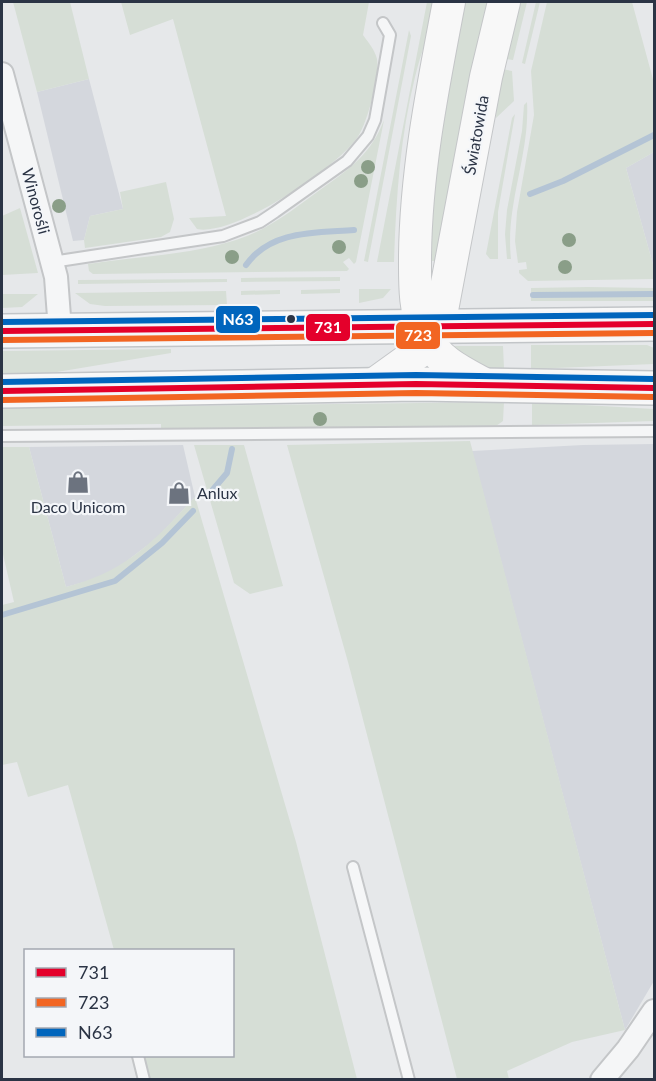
<svg xmlns="http://www.w3.org/2000/svg" width="656" height="1081" viewBox="0 0 656 1081" font-family="Lato,sans-serif">
  <style>
    .built { fill: #d4d7dd }
    .green { fill: #d6ded6 }
    .lines { fill: none; stroke-linecap: round; stroke-linejoin: round }
    .stream { stroke: #b4c4d5; stroke-width: 6 }
    .lane-casing { stroke: #c4c6c8; stroke-width: 14 }
    .street-casing { stroke: #c4c6c8; stroke-width: 26 }
    .secondary-casing { stroke: #c4c6c8; stroke-width: 34 }
    .primary-casing { stroke: #c2c5c8; stroke-width: 36 }
    .lane { stroke: #f5f6f7; stroke-width: 10 }
    .street { stroke: #f5f6f7; stroke-width: 22 }
    .secondary { stroke: #f8f8f8; stroke-width: 32 }
    .primary { stroke: #f8f8f8; stroke-width: 33 }
    .bus-1-casing { stroke: #f4f6f9; stroke-width: 10 }
    .bus-2-casing { stroke: #f4f6f9; stroke-width: 10 }
    .bus-3-casing { stroke: #f4f6f9; stroke-width: 10 }
    .bus-1 { stroke: #e4002b; stroke-width: 6 }
    .bus-2 { stroke: #f26522; stroke-width: 6 }
    .bus-3 { stroke: #0065bd; stroke-width: 6 }
    .tree { fill: #8a9e88 }
    .bus-dot { fill: #2b3445; stroke: #f4f6f9; stroke-width: 2 }
    .labels { text-anchor: middle; stroke-width: 4.5; stroke-linejoin: round; paint-order: stroke }
    .street-label { font-size: 16px; fill: #2b3445; stroke: #f4f6f9 }
    .poi-label { font-size: 16px; fill: #2b3445; stroke: #f4f6f9; text-anchor: start }
    .line-badge { stroke: #f4f6f9; stroke-width: 2 }
    .badge-label { font-size: 16px; text-anchor: middle; font-weight: bold; fill: #fff }
  </style>
  <rect width="100%" height="100%" fill="#e6e8ea"/>
  <path class="built" d="M89 79 123 209 90 216 84 240 73 241 37 92Z
    M654 152V268L626 168Z
    M654 444V981L625 1030 472 451 583 445Z
    M183 445 195 497 157 538 115 570 92 580 66 587 29 447Z"/>
  <path class="green" d="M13 2H70L89 79 37 92Z
    M121 2H369L363 35C368 42 375 50 377 59 380 75 367 125 357 138 336 168 234 237 197 229L189 218 226 216 173 19 130 35Z
    M427 2H438C431 27 421 52 415 77 400 137 396 200 394 262H377Z
    M461 2H493L439 261H426V233Z
    M516 2H527L513 60 506 59Z
    M536 2H540L525 64 522 63Z
    M547 2H632L654 83V152L626 168 654 268V279L528 281 519 273V270L527 269 526 262 518 263 515 241 517 212 534 115 531 71Z
    M409 30 411 36 368 262 364 261Z
    M502 69 512 71 514 101 496 118 498 80Z
    M527 102C530 155 505 205 511 259H507L505 234 507 210 522 131 524 105Z
    M515 114 498 212V259H490L486 254 512 118Z
    M384 120 356 262 354 264 349 258 343 262 349 269 347 271 93 274 89 271 88 264C140 256 198 255 247 236 275 225 299 205 324 187 351 168 372 152 384 120Z
    M166 182 174 219 170 232 161 237 85 248 84 240 90 216 123 209 120 192Z
    M20 208 38 273 2 275V216Z
    M340 277V281L241 282V278Z
    M227 279V282L78 284V280Z
    M588 287 654 288V301H531V288Z
    M340 289V293L301 294V290Z
    M359 289H391L383 298 359 303Z
    M280 290V294L241 295V291Z
    M226 291 227 305 105 306 90 304 75 293Z
    M2 294H38L22 307 2 308Z
    M531 345H647L654 348V364L531 369Z
    M447 346H503L504 368H486Z
    M171 349V353L51 373 2 374V351Z
    M504 402 503 421 496 426 161 430V424L2 426V408Z
    M532 402 654 409V421L532 425Z
    M470 441 625 1030 572 1042 507 1071 509 1079H457L348 662 287 445Z
    M194 445H244L283 586 250 594 234 583Z
    M2 447H29L66 587C127 571 153 542 195 497L296 842 357 1079H150L143 1056H232V950H114L68 785 28 797 17 762 2 765V605L14 602 2 550Z"/>
  <g class="lines">
    <path class="stream" d="M530 194 563 181 654 135
      M246 265C271 230 315 233 354 230
      M533 295 654 294
      M210 493 227 473 232 449
      M2 615 115 581 162 543 193 511"/>
    <g class="lane-casing">
      <path id="lane" d="M52 262 223 236 260 222 275 212 347 161 368 136 375 120 390 35 383 23
        M2 436 654 431
        M353 867 409 1080
        M138 1056 144 1080"/>
    </g>
    <g class="street-casing">
      <path id="street" d="M2 74 56 277 60 330
        M602 1080 628 1049 654 1011"/>
    </g>
    <g class="secondary-casing">
      <path id="secondary" d="M449 2C433 86 416 170 415 256 415 282 414 312 426 337 437 361 464 373 486 385
        M373 385 430 344 439 326 486 77 504 2"/>
    </g>
    <g class="primary-casing">
      <path id="primary" d="M2 331 654 324
        M2 391 416 384 654 388"/>
    </g>
    <use href="#lane" class="lane"/>
    <use href="#street" class="street"/>
    <use href="#secondary" class="secondary"/>
    <use href="#primary" class="primary"/>
    <g class="bus-1-casing">
      <path id="bus-1" d="M2 331 654 324
        M2 391 416 384 654 388"/>
    </g>
    <g class="bus-2-casing">
      <path id="bus-2" d="M2 340 654 333
        M2 400 416 393 654 397"/>
    </g>
    <g class="bus-3-casing">
      <path id="bus-3" d="M2 322 654 315
        M2 382 416 375 654 379"/>
    </g>
    <use href="#bus-1" class="bus-1"/>
    <use href="#bus-2" class="bus-2"/>
    <use href="#bus-3" class="bus-3"/>
  </g>
  <g class="tree">
    <circle cx="368" cy="167" r="7"/>
    <circle cx="361" cy="181" r="7"/>
    <circle cx="59" cy="206" r="7"/>
    <circle cx="569" cy="240" r="7"/>
    <circle cx="339" cy="247" r="7"/>
    <circle cx="232" cy="257" r="7"/>
    <circle cx="565" cy="267" r="7"/>
    <circle cx="320" cy="419" r="7"/>
  </g>
  <defs>
    <g id="shop-bare" transform="scale(1.8)"><path d="M-5-2.5h2.3a2.7 3.5 0 0 1 5.4 0H5L5.5 6h-11ZM-1.5-2.5h3a1.5 2.3 0 0 0-3 0Z" fill="#6c737f" stroke="#f4f6f9" stroke-width="2.5" paint-order="stroke"/></g>
  </defs>
  <g fill-rule="evenodd">
    <use href="#shop-bare" x="78" y="482"/>
    <use href="#shop-bare" x="179" y="493"/>
  </g>
  <circle class="bus-dot" cx="291" cy="319" r="5"/>
  <g class="labels">
    <g class="street-label">
      <text transform="translate(476 135) rotate(-80)" y="6">Światowida</text>
      <text transform="translate(36 201) rotate(75)" y="6">Winorośli</text>
    </g>
    <g class="poi-label">
      <text x="197" y="499">Anlux</text>
      <text x="78" y="513" text-anchor="middle">Daco Unicom</text>
    </g>
  </g>
  <g class="line-badge">
    <rect x="215" y="305" width="46" height="29" rx="6" fill="#0065bd"/>
    <rect x="305" y="313" width="46" height="29" rx="6" fill="#e4002b"/>
    <rect x="395" y="321" width="46" height="29" rx="6" fill="#f26522"/>
  </g>
  <g class="badge-label">
    <text x="238" y="325">N63</text>
    <text x="328" y="333">731</text>
    <text x="418" y="341">723</text>
  </g>
  <rect width="656" height="1081" fill="none" stroke="#2b3445" stroke-width="6"/>
  <rect x="24" y="949" width="210" height="108" fill="#f4f6f9" stroke="#a4a8b1" stroke-width="1.5"/>
  <rect x="36" y="968" width="30" height="9" fill="#e4002b" stroke="#a4a8b1" stroke-width="1.5"/>
  <text x="78" y="979" font-size="18" fill="#2b3445">731</text>
  <rect x="36" y="998" width="30" height="9" fill="#f26522" stroke="#a4a8b1" stroke-width="1.5"/>
  <text x="78" y="1009" font-size="18" fill="#2b3445">723</text>
  <rect x="36" y="1028" width="30" height="9" fill="#0065bd" stroke="#a4a8b1" stroke-width="1.5"/>
  <text x="78" y="1039" font-size="18" fill="#2b3445">N63</text>
</svg>
